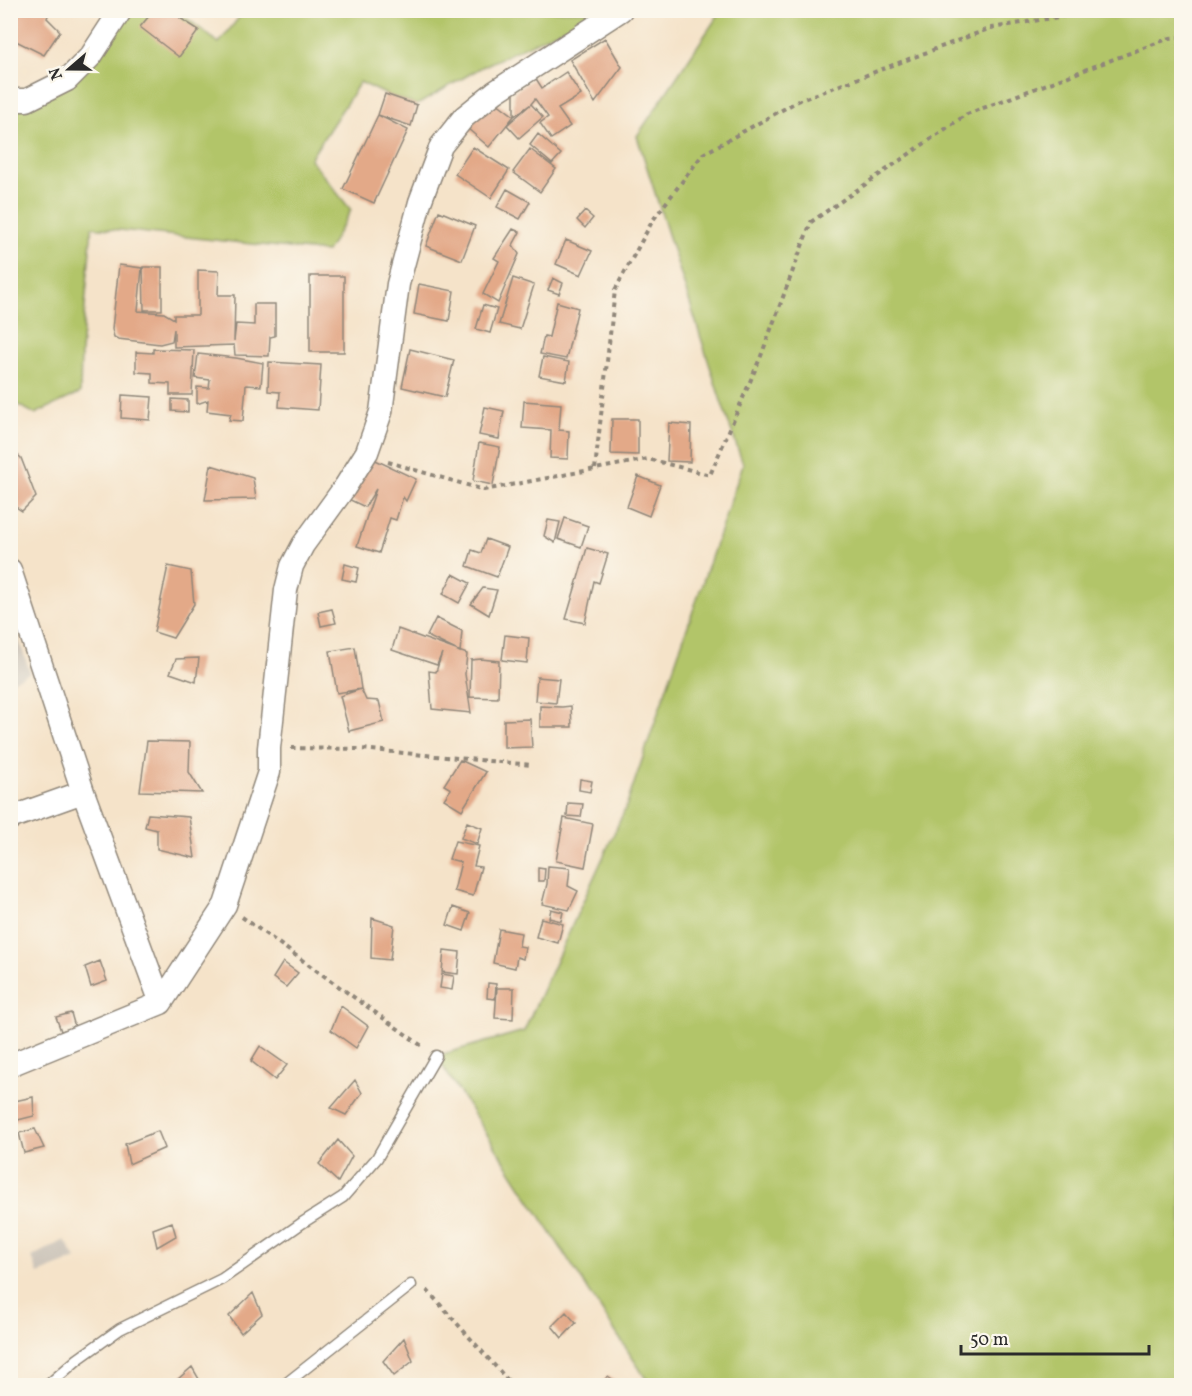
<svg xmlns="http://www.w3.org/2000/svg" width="1192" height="1396" viewBox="0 0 1192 1396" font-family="Vollkorn,serif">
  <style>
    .industrial { fill: #cbc3b8 }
    .green { fill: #b2c569; stroke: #6e784a; stroke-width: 1.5 }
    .building { fill: #e3a988 }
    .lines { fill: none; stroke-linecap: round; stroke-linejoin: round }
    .service-casing { stroke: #90877a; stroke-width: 13 }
    .minor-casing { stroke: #90877a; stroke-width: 25 }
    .path { stroke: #90877a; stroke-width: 4; stroke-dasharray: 4.5 4.5; stroke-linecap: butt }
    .service { stroke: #fff; stroke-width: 10 }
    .minor { stroke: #fff; stroke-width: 22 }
  </style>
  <rect width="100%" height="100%" fill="#fbf7ec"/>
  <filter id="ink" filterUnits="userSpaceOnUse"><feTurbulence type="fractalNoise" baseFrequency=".0167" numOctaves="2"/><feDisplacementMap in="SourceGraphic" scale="12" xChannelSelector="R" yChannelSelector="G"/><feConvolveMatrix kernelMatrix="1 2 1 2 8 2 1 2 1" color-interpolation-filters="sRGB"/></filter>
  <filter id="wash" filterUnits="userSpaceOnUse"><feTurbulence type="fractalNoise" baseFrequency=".008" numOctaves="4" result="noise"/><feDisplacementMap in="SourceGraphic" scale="24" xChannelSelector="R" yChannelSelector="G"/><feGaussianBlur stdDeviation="1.35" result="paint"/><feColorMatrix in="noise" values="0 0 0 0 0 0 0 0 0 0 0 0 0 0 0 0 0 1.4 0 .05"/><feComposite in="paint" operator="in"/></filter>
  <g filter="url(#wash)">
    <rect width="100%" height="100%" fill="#f5e3c9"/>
    <path class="industrial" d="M13 621 30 673 11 682 10 622Z
      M65 1240 76 1259 38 1274 32 1257Z"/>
    <path class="green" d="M130 11H177L219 43 244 11H599L588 17 482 67 417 105 385 94 360 82 310 159 351 210 327 252 92 227 81 352 80 393 35 414 11 401V98L94 57Z
      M721 11H1181V1385H650L436 1056 524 1031 626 807 743 464 720 398 637 136Z"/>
    <g id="blocks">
      <path class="building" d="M10 10H50L47 18 60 31 44 55 10 38Z
        M154 10H187L180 18 199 30 179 57 140 27Z
        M605 38 622 67 595 103 570 60Z
        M566 72 581 95 558 109 570 126 551 139 540 123 548 117 535 99 531 104 543 117 519 138 507 125 531 104 514 116V92L535 77 542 88Z
        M385 94 417 105 411 126 378 115 408 130 374 203 343 189 378 115Z
        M493 100 514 116 489 147 467 128Z
        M538 134 561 154 552 164 530 145Z
        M473 147 509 170 491 198 455 174Z
        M530 149 556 169 540 192 513 172Z
        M507 189 530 202 520 219 497 207Z
        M439 211 475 226 462 260 426 246Z
        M585 211 593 218 585 228 577 220Z
        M513 229 520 232 513 245 519 254 498 303 483 294 499 261 494 258Z
        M566 240 592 251 581 275 556 264Z
        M119 265 142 268 138 311 164 313 174 319V315H198V270L219 271 218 295H235L234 341 236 324 254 325V304H275V336L270 337 269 356 235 355 234 345 174 347V329L172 341 160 344 118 339 114 337 112 329Z
        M143 267H162V310H144Z
        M310 276H344V352H310Z
        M513 278 534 285 520 329 499 324Z
        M553 278 563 283 559 294 548 290Z
        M419 284 454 291 449 321 414 314Z
        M557 302 578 308 566 359 540 354 544 336 549 337Z
        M483 305 497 309 490 333 476 329Z
        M153 349 194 350 192 395H170V384L152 383V373L136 372V352L153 353Z
        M410 349 454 360 445 397 402 387Z
        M198 354 236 358 263 363 261 386 246 385 243 421 229 420 231 414 207 411 208 400 197 404V387L209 388 210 380 195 378Z
        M543 357 569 362 566 381 539 376Z
        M269 362 321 365 318 410 279 407 280 392 268 391Z
        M122 395 152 397 150 420 121 418Z
        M172 399 188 400V412L172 411Z
        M524 401 561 404 559 430 569 431 568 459 550 458 551 430 522 428Z
        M485 407 504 411 499 439 479 435Z
        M612 419H638V455L611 454Z
        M669 423 691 425 690 462 667 461Z
        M479 443 500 447 493 485 473 481Z
        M10 448 21 458 36 497 22 511 10 503Z
        M367 456 416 479 406 501 403 497 396 520 390 518 379 553 357 546 376 489 365 507 348 499Z
        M211 465 253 478 256 499 205 500Z
        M638 476 660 485 649 516 627 507Z
        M565 518 588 526 581 547 558 539Z
        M548 520 560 522 555 543 544 536Z
        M486 539 508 547 497 577 467 566 472 550 481 553Z
        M587 548 608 554 599 583 594 581 585 623 566 619Z
        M345 564 359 568 356 582 342 579Z
        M168 566 191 571 194 604 173 638 154 632Z
        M453 574 470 583 459 603 443 594Z
        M483 588 497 590 489 615 471 604Z
        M332 609 336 623 321 626 318 612Z
        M436 618 462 631 460 652 427 636Z
        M398 629 467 654 465 674 471 713 432 709 429 671 436 672 442 653 437 665 392 650Z
        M505 635 529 638 527 663 502 660Z
        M355 647 361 689 366 700 379 701 384 722 349 731 340 696 361 689 337 693 330 651Z
        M199 658 196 682 170 673 176 659Z
        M481 659 499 661 498 698 470 697 471 660Z
        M537 677 559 679 556 703 535 701Z
        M540 706 562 707 571 706 572 727H540Z
        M530 719 532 747 504 748V720Z
        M147 741 190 742 189 772 202 793 140 791Z
        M460 760 486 772 462 810 444 799 451 789 444 785Z
        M580 779 592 781 590 792 579 790Z
        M568 803 583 804 581 817 567 816Z
        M148 814 189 817 195 858 157 849V830L145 827Z
        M564 818 593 824 585 867 556 861Z
        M467 822 482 828 477 844 461 838Z
        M455 841 479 846 474 866 481 867 473 896 454 891 461 862 449 859Z
        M548 866 570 868 568 886 578 891 569 910 542 904 547 884Z
        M538 868 545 869 544 881H538Z
        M453 907 470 913 464 931 447 925Z
        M551 909 563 912 561 921 549 918Z
        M372 918 394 925 390 960 371 958Z
        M541 918 563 924 558 943 536 937Z
        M499 929 521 933 519 946 525 947 523 959 517 957 515 968 493 963Z
        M444 950 460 952 458 974 442 972Z
        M100 961 107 981 91 987 85 967Z
        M283 962 298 973 286 987 273 978Z
        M442 974 454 976 452 990 440 988Z
        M488 983 496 984 495 999 487 998Z
        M497 988H514L513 1019 495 1018Z
        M341 1006 368 1026 356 1048 331 1030Z
        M71 1013 75 1027 61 1031 56 1017Z
        M260 1046 287 1065 275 1080 251 1061Z
        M355 1080 362 1093 346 1115 331 1108Z
        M33 1097 34 1116 10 1122V1102Z
        M35 1129 44 1148 24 1153 19 1133Z
        M158 1131 165 1148 129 1164 125 1144Z
        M338 1140 352 1156 338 1182 319 1164Z
        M172 1222 176 1236 157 1247 153 1229Z
        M253 1293 262 1314 241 1333 229 1316Z
        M566 1312 576 1323 562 1338 552 1326Z
        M404 1338 413 1361 394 1376 383 1361Z
        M192 1367 199 1379 191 1386H170Z
        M608 1376 619 1384 617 1386H599Z"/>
    </g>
  </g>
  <g filter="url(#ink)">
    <use href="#blocks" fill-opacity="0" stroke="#90877a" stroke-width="1.5"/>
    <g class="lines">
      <g class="service-casing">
        <path id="service" d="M47 1386 78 1359 120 1329 222 1279 302 1223 343 1197 377 1158 436 1056
          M283 1386 411 1285"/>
      </g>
      <g class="minor-casing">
        <path id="minor" d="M10 100H27L67 80 91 56 121 10
          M10 570 83 792 161 1003
          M10 818 83 792
          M10 1065 161 1003 225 905 269 772V748L286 590 292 566 303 545 345 487 367 452 381 412 398 284 420 202 441 146 464 117 495 92 621 10"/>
      </g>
      <path class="path" d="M388 462 484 490 648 459 710 475 761 356 811 222 967 114 1170 38 1182 37
        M595 469 615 290 653 220 703 154 798 101 991 28 1101 10
        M291 748 361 749 532 765
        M242 917 422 1046
        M427 1290 513 1386"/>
      <use href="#service" class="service"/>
      <use href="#minor" class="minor"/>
    </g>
  </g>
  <rect width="1192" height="1396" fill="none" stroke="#fbf7ec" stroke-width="36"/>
  <g transform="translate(69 69) rotate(250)" stroke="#fbf7ec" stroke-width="4.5" paint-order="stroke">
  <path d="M0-4.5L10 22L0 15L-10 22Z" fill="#2b2b2b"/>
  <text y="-9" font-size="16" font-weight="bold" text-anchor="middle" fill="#2b2b2b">N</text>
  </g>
  <path d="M961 1345v9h188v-9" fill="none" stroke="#2b2b2b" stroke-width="3"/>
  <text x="970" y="1345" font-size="18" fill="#2b2b2b" stroke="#fbf7ec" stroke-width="4.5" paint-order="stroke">50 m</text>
</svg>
